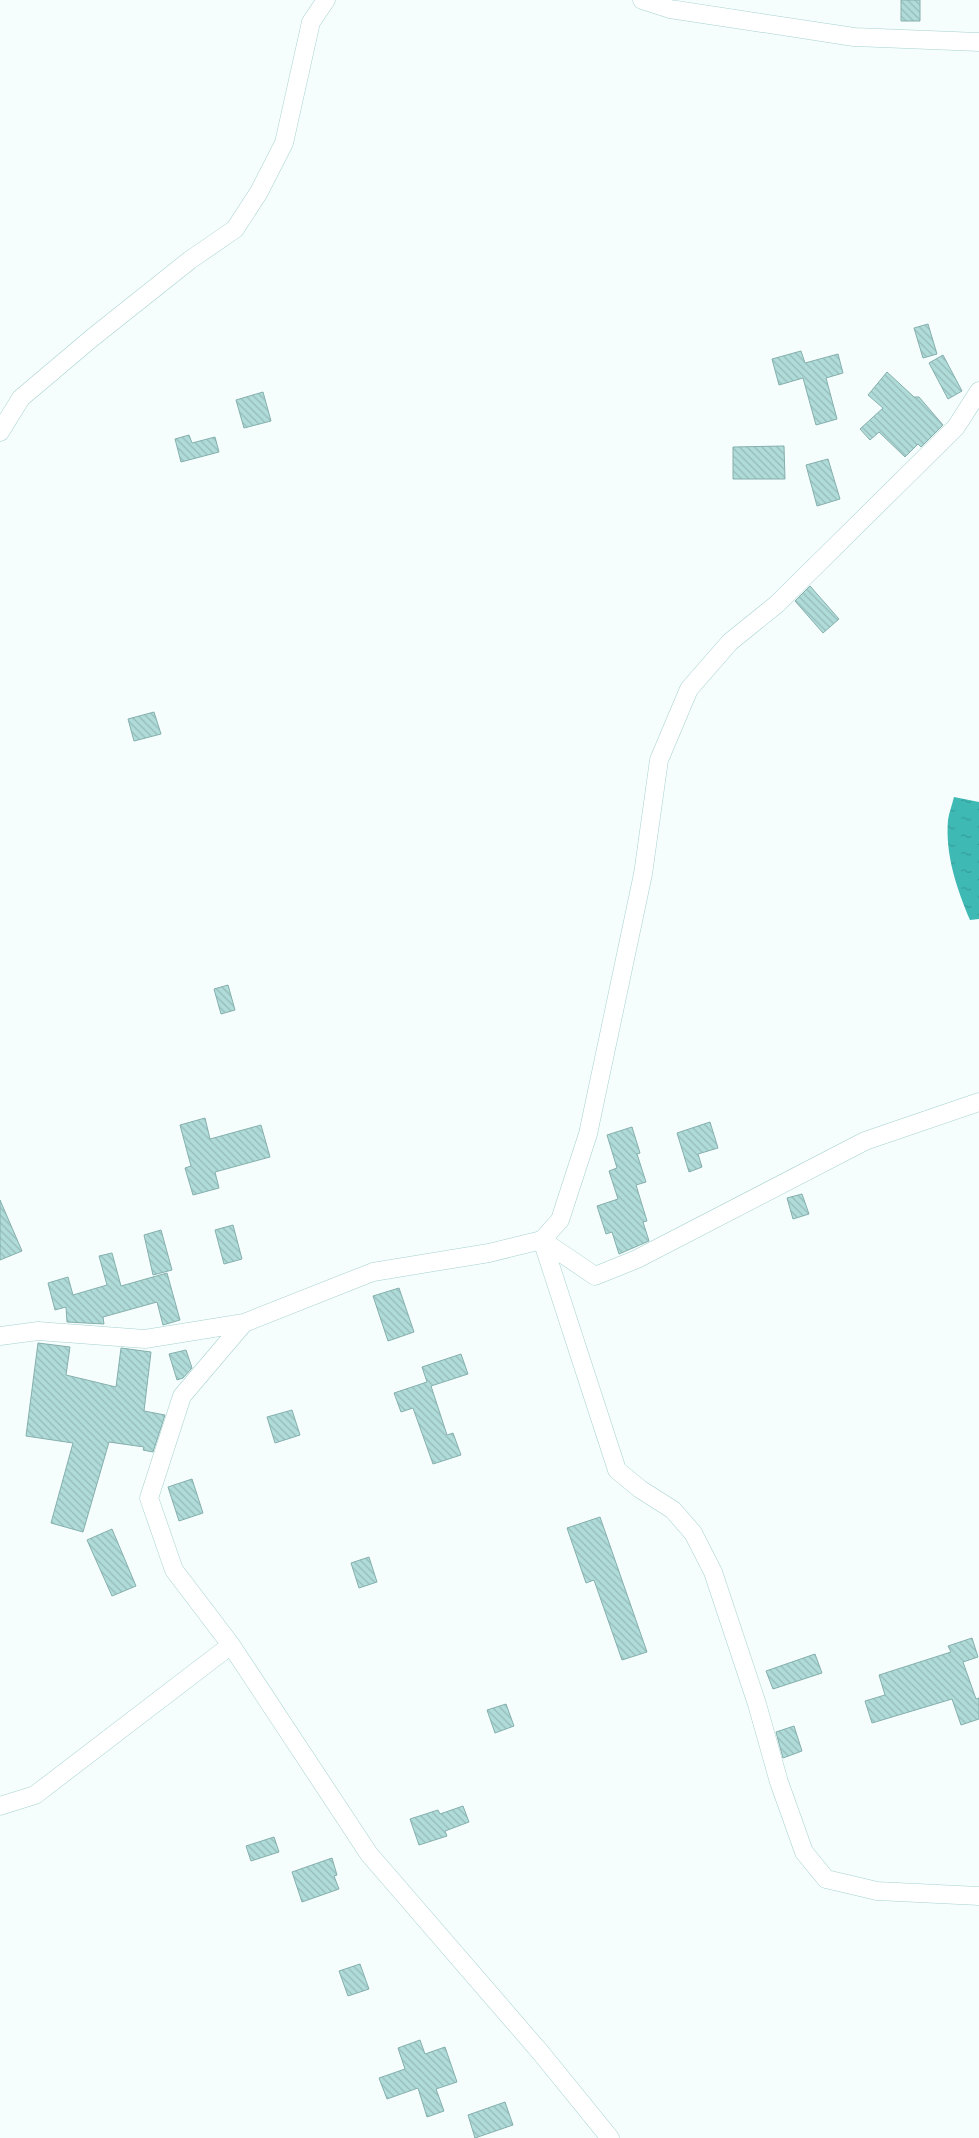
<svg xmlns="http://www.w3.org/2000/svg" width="979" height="2138" viewBox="0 0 979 2138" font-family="Mulish,sans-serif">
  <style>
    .water { fill: url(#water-ripples) }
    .building { fill: url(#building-back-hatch); stroke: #85b0ad }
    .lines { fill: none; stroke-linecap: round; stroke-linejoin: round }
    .street-casing { stroke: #a6d2cf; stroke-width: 19 }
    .street { stroke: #fff; stroke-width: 18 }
  </style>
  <defs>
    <pattern id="water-ripples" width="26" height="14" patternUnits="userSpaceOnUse" patternTransform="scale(1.25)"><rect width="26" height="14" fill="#3eb9b4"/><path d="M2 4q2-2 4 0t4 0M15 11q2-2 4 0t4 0" fill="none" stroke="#359e9a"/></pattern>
    <pattern id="building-back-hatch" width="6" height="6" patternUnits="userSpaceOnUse" patternTransform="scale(1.25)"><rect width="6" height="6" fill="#afdbd8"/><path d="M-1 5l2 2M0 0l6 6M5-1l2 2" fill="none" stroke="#95bbb9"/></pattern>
  </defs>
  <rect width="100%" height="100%" fill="#f5fdfd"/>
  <path class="water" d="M954 797 979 802V919L970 920C957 889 945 855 948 820 949 813 952 805 954 797Z"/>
  <path class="building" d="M901 0H920V21H901Z
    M928 324 937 354 923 358 914 328Z
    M801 351 805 363 838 354 843 373 826 378 837 419 816 425 803 378 779 385 772 359Z
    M943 355 962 391 948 399 929 363Z
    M887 372 914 397H919L943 425 921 447 918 444 905 457 879 432 870 440 860 429 883 408 868 395Z
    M263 392 271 421 244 428 236 400Z
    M189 435 192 443 215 437 219 452 181 462 175 439Z
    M784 446 785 479H733V447Z
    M828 459 840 499 817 506 806 465Z
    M810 586 839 619 823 633 795 601Z
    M154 712 161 734 134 741 128 719Z
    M228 985 235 1010 221 1014 214 989Z
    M205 1118 210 1139 261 1125 270 1157 215 1172 219 1188 193 1195 185 1168 191 1166 180 1125Z
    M710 1122 718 1148 698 1154 702 1167 689 1172 677 1133Z
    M632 1127 640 1153 637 1154 646 1182 636 1185 647 1221 643 1222 649 1241 619 1254 612 1232 606 1234 597 1206 618 1199 609 1171 617 1168 607 1135Z
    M802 1194 809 1214 793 1219 787 1198Z
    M0 1200 22 1251 0 1260Z
    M233 1225 242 1259 224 1264 215 1230Z
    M161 1230 172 1270 153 1275 144 1235Z
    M112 1253 121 1286 167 1273 180 1320 163 1325 157 1302 103 1317 104 1324 67 1322 66 1307 55 1310 48 1283 68 1277 73 1295 107 1285 99 1256Z
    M399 1288 414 1332 388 1341 373 1296Z
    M38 1343 70 1347 66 1375 116 1387 121 1348 151 1352 144 1411 165 1415 153 1452 143 1450 144 1447 109 1442 83 1532 51 1523 73 1443 26 1436Z
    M186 1350 192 1368 183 1378 177 1380 169 1354Z
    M461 1354 468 1374 431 1386 447 1435 453 1433 461 1455 433 1464 413 1408 401 1412 394 1393 427 1382 422 1367Z
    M292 1410 300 1435 275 1443 267 1417Z
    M192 1479 203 1513 179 1521 168 1487Z
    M600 1517 647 1652 622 1660 594 1580 586 1583 567 1528Z
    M112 1529 136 1586 112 1596 87 1540Z
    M369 1557 377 1582 359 1588 351 1563Z
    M972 1638 978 1657 963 1662 976 1699 979 1698V1719L961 1725 952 1699 872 1723 865 1701 885 1695 879 1675 951 1652 948 1646Z
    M815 1654 822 1673 773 1689 766 1671Z
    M506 1704 514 1726 495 1733 487 1710Z
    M794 1726 802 1751 783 1758 776 1732Z
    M463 1806 469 1822 445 1831 447 1836 419 1845 410 1819 438 1810 440 1814Z
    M274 1837 279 1852 251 1861 246 1846Z
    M332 1858 337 1875 334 1876 339 1889 302 1902 292 1872Z
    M360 1964 369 1989 348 1996 339 1971Z
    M420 2040 425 2054 445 2047 457 2082 436 2089 444 2111 427 2117 418 2088 387 2099 379 2078 405 2069 398 2048Z
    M505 2102 513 2125 475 2138 468 2115Z"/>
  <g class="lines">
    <g class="street-casing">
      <path id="street" d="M642 0 670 9 854 37 979 42
        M0 432 21 398 92 338 190 260 235 229 259 192 284 143 311 22 326 0
        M542 1240 617 1470 640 1489 673 1510 693 1533 713 1572 757 1704 779 1782 804 1852 826 1879 877 1891 979 1896
        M542 1240 595 1276 637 1259 865 1141 979 1102
        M244 1323 182 1396 149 1498 174 1570 231 1645 369 1854 541 2053 610 2138
        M0 1336 38 1331 145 1339 244 1323 373 1272 489 1253 542 1240 560 1220 588 1134 643 874 659 760 689 689 730 642 777 604 956 427 979 391
        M0 1806 35 1795 231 1645"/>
    </g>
    <use href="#street" class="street"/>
  </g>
</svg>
